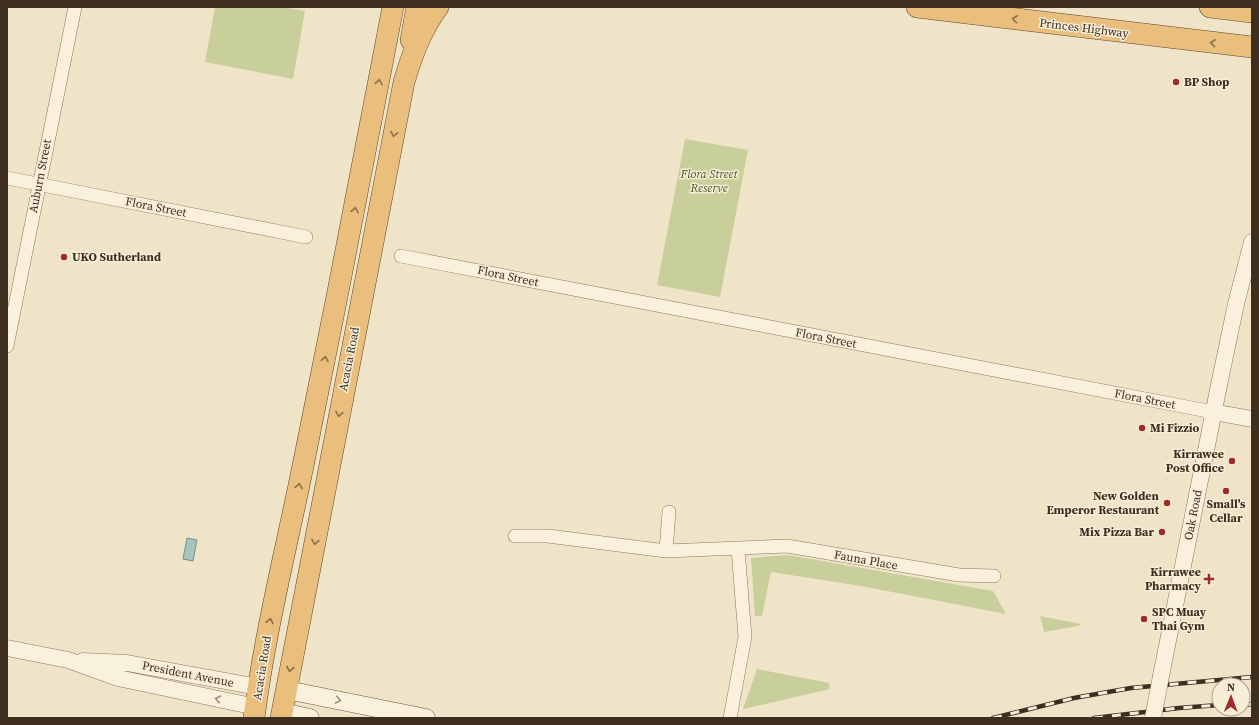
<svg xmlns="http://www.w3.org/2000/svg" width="1259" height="725" viewBox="0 0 1259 725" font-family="'Source Serif 4',serif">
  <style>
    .green { fill: #c9cf9b }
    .water { fill: #a9c4bc; stroke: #6f938a }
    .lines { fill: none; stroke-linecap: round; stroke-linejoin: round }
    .minor-casing { stroke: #8d765c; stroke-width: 14 }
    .tertiary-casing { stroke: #8d765c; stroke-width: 17 }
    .secondary-casing { stroke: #6f573f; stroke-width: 19 }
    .trunk-casing { stroke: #5b4430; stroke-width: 22 }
    .minor { stroke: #faf1dc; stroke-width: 13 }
    .tertiary { stroke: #faf1dc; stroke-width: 16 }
    .secondary { stroke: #faf1dc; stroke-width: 18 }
    .trunk { stroke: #eabe7c; stroke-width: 21 }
    .rail-casing { stroke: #3d2e20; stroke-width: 4.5 }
    .rail { stroke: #f7eed8; stroke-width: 3; stroke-dasharray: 9; stroke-linecap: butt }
    .tertiary-bridge-casing { stroke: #8d765c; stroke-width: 17; stroke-linecap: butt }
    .tertiary-bridge { stroke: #faf1dc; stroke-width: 16 }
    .oneway { stroke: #8b6f49 }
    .oneway2 { stroke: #9c907e }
    .poi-dot { fill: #9e2a2b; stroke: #f7eed8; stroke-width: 1.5 }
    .labels { text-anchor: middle; stroke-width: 3; stroke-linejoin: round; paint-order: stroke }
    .street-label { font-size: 12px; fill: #3d2e20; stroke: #f7eed8 }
    .poi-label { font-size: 12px; font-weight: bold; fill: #3d2e20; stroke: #f7eed8; text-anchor: start }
    .park-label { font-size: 12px; font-style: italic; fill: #4d5a26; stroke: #f7eed8 }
  </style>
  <rect width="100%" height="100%" fill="#f0e4c8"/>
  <path class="green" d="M215 7H282L305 11 293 79 205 62Z
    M685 139 748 150 720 297 657 285Z
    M788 555 993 591 1006 614 861 586 771 572 762 616H755L751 558Z
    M1040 616 1081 624 1078 626 1044 632Z
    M757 669 829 683 830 689 743 709Z"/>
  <path class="water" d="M187 538 197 540 193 561 183 559Z"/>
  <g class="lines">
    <g class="minor-casing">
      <path id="minor" d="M7 178 306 237
        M401 256 1213 412
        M7 346 75 7
        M515 536H548L666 551 787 546 959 575 994 576
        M666 551 669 512
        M730 718 745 637 738 549"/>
    </g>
    <g class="tertiary-casing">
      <path id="tertiary" d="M1213 412 1252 419
        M7 648 68 660 118 678 256 707
        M83 661 127 663 258 687
        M1161 676 1219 385 1236 304 1252 242"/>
    </g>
    <g class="secondary-casing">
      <path id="secondary" d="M287 690 426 718
        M282 712 310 718"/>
    </g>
    <g class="trunk-casing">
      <path id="trunk" d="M917 7 1252 47
        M1210 7 1252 12
        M411 40 417 7
        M254 718C265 631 287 546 304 461 335 310 364 158 393 7
        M281 718 404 82C412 55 421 30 438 7"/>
    </g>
    <use href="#minor" class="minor"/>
    <use href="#tertiary" class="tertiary"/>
    <use href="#secondary" class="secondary"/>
    <use href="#trunk" class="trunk"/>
    <g class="rail-casing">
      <path id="rail" d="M1243 705 1252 704
        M993 718 1074 698 1131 688 1252 677
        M1094 718 1179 708 1219 705"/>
    </g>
    <use href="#rail" class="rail"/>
    <g class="tertiary-bridge-casing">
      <path id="tertiary-bridge" d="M1153 718 1161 676"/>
    </g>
    <use href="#tertiary-bridge" class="tertiary-bridge"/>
  </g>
  <defs><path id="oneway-chevron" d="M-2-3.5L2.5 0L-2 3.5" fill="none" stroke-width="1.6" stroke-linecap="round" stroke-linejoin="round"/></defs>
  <g class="oneway">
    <use href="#oneway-chevron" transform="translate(1015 19) rotate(-173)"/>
    <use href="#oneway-chevron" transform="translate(1213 43) rotate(-174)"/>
    <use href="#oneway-chevron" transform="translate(379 82) rotate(-79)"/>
    <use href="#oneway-chevron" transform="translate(394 134) rotate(101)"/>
    <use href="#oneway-chevron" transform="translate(355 210) rotate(-79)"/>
    <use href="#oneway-chevron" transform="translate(325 359) rotate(-79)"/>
    <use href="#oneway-chevron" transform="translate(339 414) rotate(101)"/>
    <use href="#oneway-chevron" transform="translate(299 486) rotate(-79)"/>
    <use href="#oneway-chevron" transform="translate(315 542) rotate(101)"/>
    <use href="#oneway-chevron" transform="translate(270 621) rotate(-78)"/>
    <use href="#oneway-chevron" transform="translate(290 669) rotate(100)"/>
  </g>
  <g class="oneway2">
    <use href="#oneway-chevron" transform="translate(218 699) rotate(-168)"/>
    <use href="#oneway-chevron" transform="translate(338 700) rotate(11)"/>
  </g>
  <g class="poi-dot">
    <circle cx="1176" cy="82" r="4"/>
    <circle cx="64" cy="257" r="4"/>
    <circle cx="1142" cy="428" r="4"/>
    <circle cx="1232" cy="461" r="4"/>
    <circle cx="1226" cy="491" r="4"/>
    <circle cx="1167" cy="503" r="4"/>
    <circle cx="1162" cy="532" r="4"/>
    <path d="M1207 573h4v4h4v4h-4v4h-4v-4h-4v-4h4z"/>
    <circle cx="1144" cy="619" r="4"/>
  </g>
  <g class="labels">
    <g class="street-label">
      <text transform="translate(1084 28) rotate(7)" y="4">Princes Highway</text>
      <text transform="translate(40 176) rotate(-79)" y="4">Auburn Street</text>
      <text transform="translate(156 207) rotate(11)" y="4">Flora Street</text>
      <text transform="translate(508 276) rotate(12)" y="4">Flora Street</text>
      <text transform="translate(826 338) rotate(11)" y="4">Flora Street</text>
      <text transform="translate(349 359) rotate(-79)" y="4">Acacia Road</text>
      <text transform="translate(1145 399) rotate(11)" y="4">Flora Street</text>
      <text transform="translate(1193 515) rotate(-79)" y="4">Oak Road</text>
      <text transform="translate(866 560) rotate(10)" y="4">Fauna Place</text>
      <text transform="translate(262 668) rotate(-81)" y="4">Acacia Road</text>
      <text transform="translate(188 674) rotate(11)" y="4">President Avenue</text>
    </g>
    <g class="poi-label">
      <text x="1184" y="86">BP Shop</text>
      <text x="72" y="261">UKO Sutherland</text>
      <text x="1150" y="432">Mi Fizzio</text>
      <text x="1224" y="458" text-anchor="end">Kirrawee<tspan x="1224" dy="14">Post Office</tspan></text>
      <text x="1159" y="500" text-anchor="end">New Golden<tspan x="1159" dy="14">Emperor Restaurant</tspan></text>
      <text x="1226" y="508" text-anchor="middle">Small's<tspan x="1226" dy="14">Cellar</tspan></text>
      <text x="1154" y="536" text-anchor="end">Mix Pizza Bar</text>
      <text x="1201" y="576" text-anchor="end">Kirrawee<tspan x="1201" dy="14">Pharmacy</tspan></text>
      <text x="1152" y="616">SPC Muay<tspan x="1152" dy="14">Thai Gym</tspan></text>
    </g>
    <g class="park-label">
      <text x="709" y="178">Flora Street<tspan x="709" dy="14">Reserve</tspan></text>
    </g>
  </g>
  <rect width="1259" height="725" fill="none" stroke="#3d2e20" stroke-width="16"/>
  <g transform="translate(1231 697) rotate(1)"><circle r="19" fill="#f7eed8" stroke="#ada18e"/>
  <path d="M0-3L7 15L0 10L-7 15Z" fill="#9e2a2b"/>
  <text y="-6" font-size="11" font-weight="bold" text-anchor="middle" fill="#3d2e20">N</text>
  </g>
</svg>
